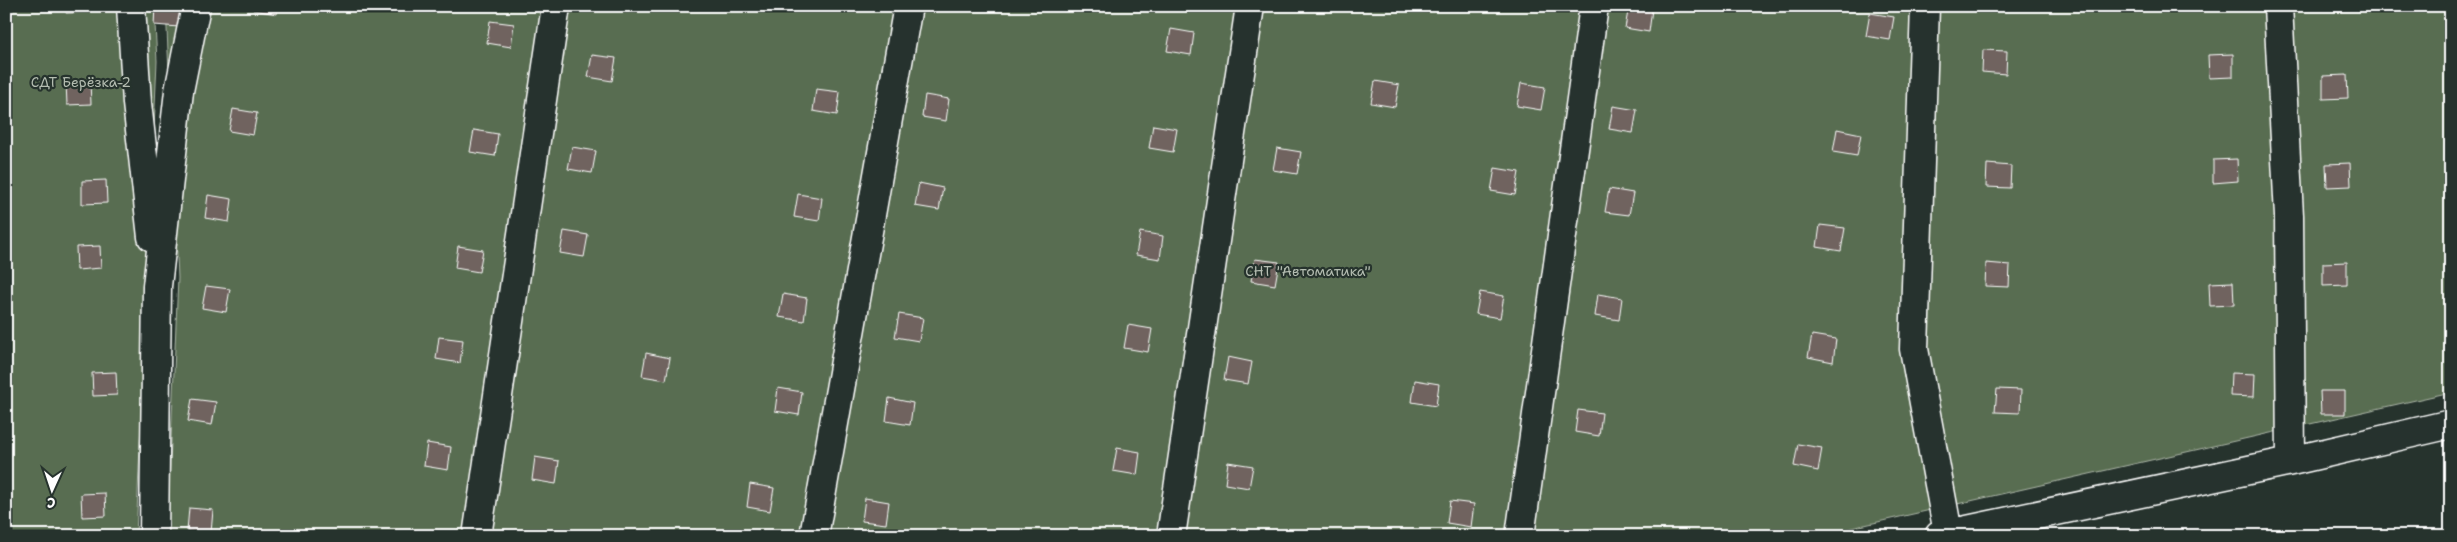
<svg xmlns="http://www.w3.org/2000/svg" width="2457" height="542" viewBox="0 0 2457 542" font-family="'Shantell Sans',sans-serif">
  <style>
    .green { fill: #596d51; stroke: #acb6a8 }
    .building { fill: #70635f; stroke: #fff }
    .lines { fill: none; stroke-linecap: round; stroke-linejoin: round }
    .minor-casing { stroke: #fff; stroke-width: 31 }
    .minor { stroke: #26332d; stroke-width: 28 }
    .labels { text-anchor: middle; stroke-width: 4.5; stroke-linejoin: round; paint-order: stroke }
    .park-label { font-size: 14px; fill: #b4bdb1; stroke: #26332d }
  </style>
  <rect width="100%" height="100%" fill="#26332d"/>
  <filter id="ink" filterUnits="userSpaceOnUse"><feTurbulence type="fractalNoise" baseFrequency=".02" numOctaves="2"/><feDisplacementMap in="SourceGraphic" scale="10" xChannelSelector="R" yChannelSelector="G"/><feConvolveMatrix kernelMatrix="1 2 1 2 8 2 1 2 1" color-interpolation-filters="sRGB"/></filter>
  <g filter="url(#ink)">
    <path class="green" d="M6 6H154L157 61 136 536H6Z
      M166 6H2451V392L1816 536H167L178 278Z"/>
    <path class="building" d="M66 6H90V12L66 13Z
      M155 6H180L179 27 154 25Z
      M254 6H278L277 14 253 10Z
      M960 6H982L981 10Z
      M1629 6 1652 9 1649 32 1625 28Z
      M1870 13 1894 17 1890 40 1866 36Z
      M490 21 514 24 511 47 487 43Z
      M1171 29 1194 33 1191 55 1167 51Z
      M1983 50 2007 51 2006 74 1982 72Z
      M2233 54V77L2209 78 2208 55Z
      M592 55 616 58 612 81 588 77Z
      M2347 75 2348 98 2323 99V76Z
      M90 81 91 104 67 105 66 82Z
      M1375 81 1399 85 1395 107 1371 103Z
      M1521 83 1545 87 1541 110 1517 106Z
      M816 89 840 92 837 115 813 111Z
      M925 95 949 99 946 121 922 117Z
      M1613 106 1637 110 1633 133 1609 129Z
      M233 109 257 113 253 135 229 131Z
      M1153 125 1177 129 1173 152 1149 148Z
      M1837 129 1861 134 1857 156 1833 152Z
      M474 130 498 134 495 156 470 152Z
      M572 147 596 151 592 173 568 169Z
      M1277 148 1301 152 1297 174 1273 170Z
      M2237 159 2238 181 2213 183V160Z
      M2350 163 2351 186 2327 187 2326 164Z
      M1987 164 2011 166 2010 188 1986 187Z
      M1495 168 1519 172 1515 195 1491 191Z
      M106 180 107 203 82 204V181Z
      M919 183 943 188 939 210 915 206Z
      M1609 189 1633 193 1629 215 1605 212Z
      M798 194 822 198 819 221 794 217Z
      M208 195 232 199 229 222 205 218Z
      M1820 225 1845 228 1841 251 1817 247Z
      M564 231 588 235 584 257 560 253Z
      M1140 232 1163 236 1160 259 1136 255Z
      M100 246 101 268 77 270 76 247Z
      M458 246 483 250 479 272 455 268Z
      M1255 259 1279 262 1275 285 1251 281Z
      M2347 262V285L2323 286V263Z
      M1986 263 2010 265 2009 287 1985 286Z
      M2233 282 2234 305 2210 306 2209 283Z
      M206 286 230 289 226 312 202 308Z
      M1480 292 1504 296 1500 318 1476 314Z
      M783 294 807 298 804 321 779 317Z
      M1598 294 1622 298 1619 320 1595 316Z
      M899 314 923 318 919 341 895 337Z
      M1128 325 1152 329 1148 352 1124 348Z
      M1812 335 1836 339 1833 362 1808 357Z
      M439 337 463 340 460 363 436 359Z
      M646 353 670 358 666 380 642 376Z
      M1228 357 1252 362 1248 384 1224 380Z
      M116 372 117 395 93 396 92 373Z
      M2231 373 2255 374 2254 397 2230 396Z
      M1415 380 1439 384 1436 406 1412 402Z
      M778 388 802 392 799 415 775 411Z
      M1997 389 2021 390 2020 413 1995 412Z
      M2320 391H2345V414H2321Z
      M889 398 913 403 910 425 886 421Z
      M192 399 216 402 212 425 188 421Z
      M1578 410 1602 413 1599 436 1575 432Z
      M427 443 451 447 448 470 424 466Z
      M1798 444 1822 448 1818 471 1794 466Z
      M1117 448 1140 452 1137 475 1113 471Z
      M535 457 559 461 556 484 532 480Z
      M1228 462 1253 466 1249 488 1225 484Z
      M750 484 774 488 770 511 747 507Z
      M105 493 106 516 82 517 81 494Z
      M865 498 889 502 886 524 862 521Z
      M1450 501 1474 504 1471 527 1447 523Z
      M189 508 213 510 211 533 187 531Z"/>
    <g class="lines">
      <g class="minor-casing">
        <path id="minor" d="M131 6 137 103 152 237
          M1925 6 1914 349 1948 533
          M2278 6 2289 216 2291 461
          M154 536 157 286 179 91 196 6
          M477 536 556 6
          M814 536 908 6
          M1171 536 1250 6
          M1520 536 1594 6
          M1939 536 2291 461 2451 424"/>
      </g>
      <use href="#minor" class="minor"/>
    </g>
  </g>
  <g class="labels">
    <g class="park-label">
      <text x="81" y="87">СДТ Берёзка-2</text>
      <text x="1308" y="276">СНТ "Автоматика"</text>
    </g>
  </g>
  <rect width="2457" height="542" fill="none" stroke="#26332d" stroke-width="25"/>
  <rect x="12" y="12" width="2432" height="517" fill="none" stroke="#fff" stroke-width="2" filter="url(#ink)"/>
  <g transform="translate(52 490) rotate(183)" stroke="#26332d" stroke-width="4" paint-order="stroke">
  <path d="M0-4L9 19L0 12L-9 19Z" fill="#ffffff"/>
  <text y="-8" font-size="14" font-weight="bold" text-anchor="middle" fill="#ffffff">С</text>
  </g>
</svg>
